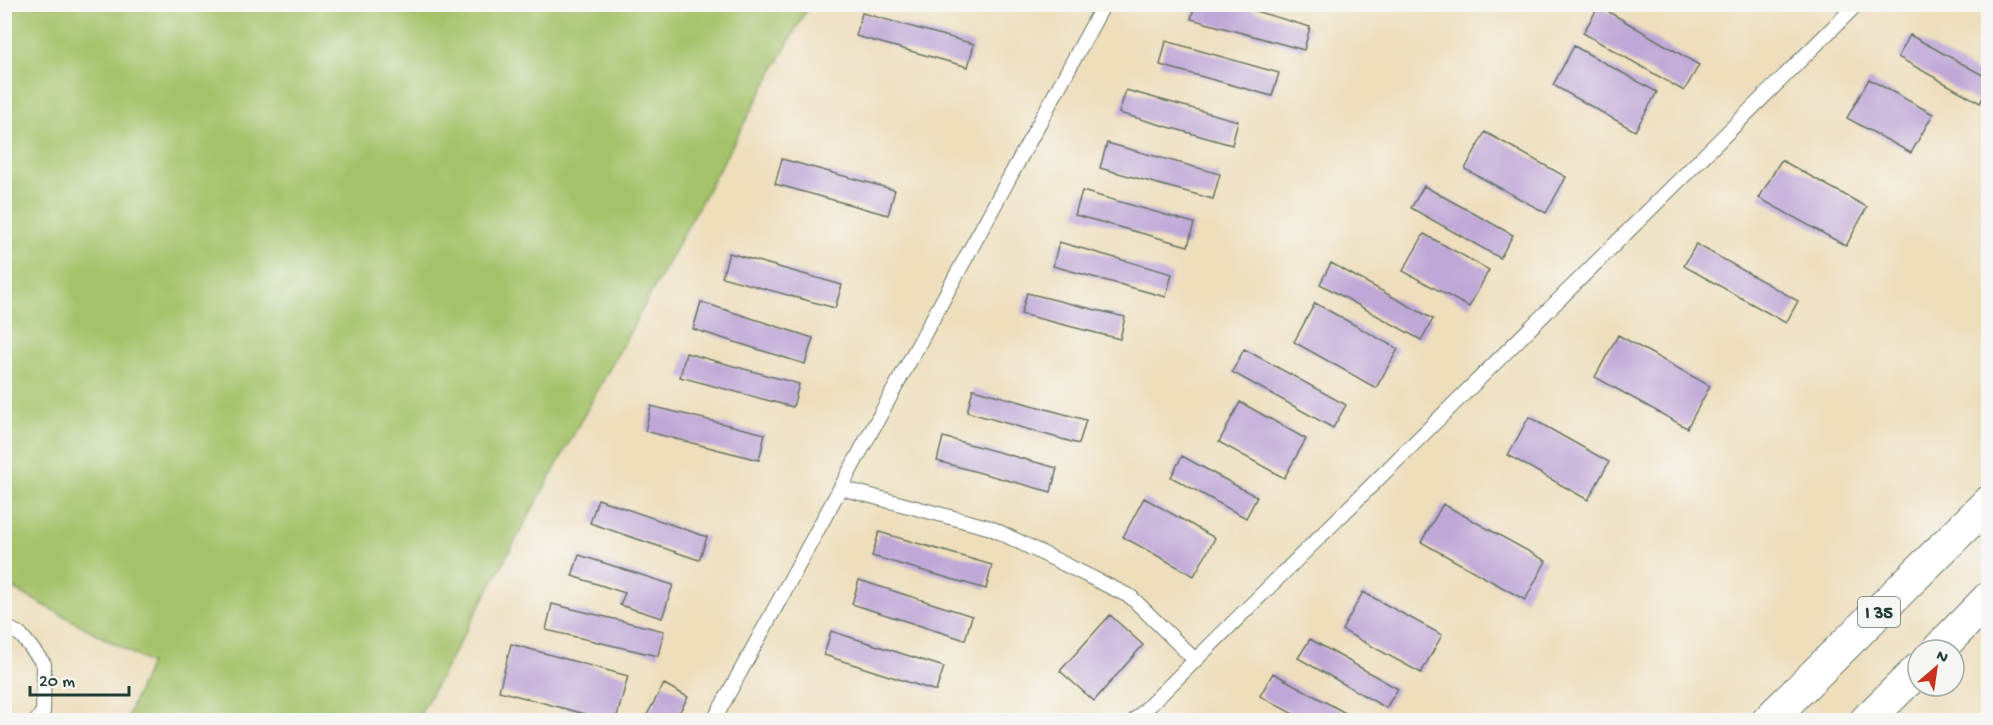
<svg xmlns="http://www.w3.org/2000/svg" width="1993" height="725" viewBox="0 0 1993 725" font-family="'Gochi Hand',sans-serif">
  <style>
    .green { fill: #a4c269; stroke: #62804e; stroke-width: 1.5 }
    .building { fill: #bfa7d7 }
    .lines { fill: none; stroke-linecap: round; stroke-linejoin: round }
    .service-casing { stroke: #677564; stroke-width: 16 }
    .motorway-casing { stroke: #677564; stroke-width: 35 }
    .service { stroke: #fff; stroke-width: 14 }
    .motorway { stroke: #fff; stroke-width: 33 }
    .labels { text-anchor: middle; stroke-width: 6; stroke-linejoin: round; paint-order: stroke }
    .shield { fill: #f6f6f2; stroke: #60746d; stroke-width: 1.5 }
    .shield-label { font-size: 18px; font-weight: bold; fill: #1f3d34 }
  </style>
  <rect width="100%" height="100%" fill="#f6f6f2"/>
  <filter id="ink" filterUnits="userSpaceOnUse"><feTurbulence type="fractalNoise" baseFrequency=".0167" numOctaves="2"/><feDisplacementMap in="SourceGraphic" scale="12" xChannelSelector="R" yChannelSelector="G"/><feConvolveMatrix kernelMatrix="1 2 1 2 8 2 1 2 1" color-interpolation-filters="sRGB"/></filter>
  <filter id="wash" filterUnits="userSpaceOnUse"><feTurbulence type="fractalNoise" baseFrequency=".008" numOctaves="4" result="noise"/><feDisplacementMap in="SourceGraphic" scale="24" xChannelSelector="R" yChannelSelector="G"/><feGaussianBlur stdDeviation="1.35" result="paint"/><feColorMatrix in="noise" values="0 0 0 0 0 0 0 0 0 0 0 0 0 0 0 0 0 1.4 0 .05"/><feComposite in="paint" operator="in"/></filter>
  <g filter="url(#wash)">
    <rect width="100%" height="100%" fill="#eedebc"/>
    <path class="green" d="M4 5H809L417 720H126L150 663 5 584Z"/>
    <g id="blocks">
      <path class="building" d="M1195 4H1231L1310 27 1304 50 1191 19Z
        M1599 6 1699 65 1684 91 1583 33Z
        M862 13 974 44 968 67 856 36Z
        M1910 35 1988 78V88L1980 103 1898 57Z
        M1166 41 1279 73 1272 96 1160 65Z
        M1574 46 1657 92 1635 131 1553 85Z
        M1869 79 1933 114 1911 153 1847 118Z
        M1126 90 1238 121 1232 145 1119 113Z
        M1485 132 1566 177 1546 213 1465 169Z
        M1107 143 1220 174 1213 199 1100 168Z
        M782 159 895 190 888 215 775 184Z
        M1781 160 1867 207 1846 246 1759 198Z
        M1424 186 1513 235 1500 258 1411 208Z
        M1082 191 1194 223 1188 246 1075 215Z
        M1424 234 1489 270 1469 307 1403 271Z
        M1059 242 1172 274 1166 297 1053 266Z
        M1696 244 1798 301 1786 323 1684 266Z
        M729 253 842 285 835 308 722 277Z
        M1331 263 1433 319 1421 340 1320 284Z
        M1027 293 1125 317 1120 339 1021 314Z
        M701 302 813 338 805 364 693 329Z
        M1315 303 1398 349 1376 388 1294 342Z
        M1618 335 1710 386 1687 428 1595 377Z
        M1244 349 1346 405 1333 428 1232 372Z
        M686 353 799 384 793 407 680 377Z
        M973 389 1086 420 1079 444 967 412Z
        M1240 402 1306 439 1284 478 1219 442Z
        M651 406 765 434 759 460 645 431Z
        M1529 417 1609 462 1588 500 1508 455Z
        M943 437 1057 468 1051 492 937 461Z
        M1182 456 1257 497 1246 518 1171 477Z
        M1144 498 1215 538 1194 576 1123 537Z
        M598 499 707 537 699 560 590 523Z
        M1443 504 1546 561 1525 600 1421 542Z
        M879 532 992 565 986 589 872 556Z
        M579 555 673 585 662 618 620 605 625 593 572 576Z
        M859 580 972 616 965 640 852 604Z
        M1363 592 1442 635 1421 673 1342 630Z
        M552 604 664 631 658 656 546 630Z
        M1110 615 1143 645 1094 701 1060 671Z
        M831 631 944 667 936 691 824 655Z
        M1310 639 1398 689 1386 708 1298 658Z
        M511 644 628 676 616 720H607L499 691Z
        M1273 673 1358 720H1304L1260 696Z
        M664 684 688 697 675 720H644Z"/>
    </g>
  </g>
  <g filter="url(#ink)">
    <use href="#blocks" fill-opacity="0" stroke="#677564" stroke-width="1.5"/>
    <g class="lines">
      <g class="service-casing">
        <path id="service" d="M841 488 991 528 1131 597 1195 660
          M4 626 21 635 44 664 43 712 37 720
          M714 720 1104 4
          M1135 720 1857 4"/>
      </g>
      <g class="motorway-casing">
        <path id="motorway" d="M1938 650 1988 599
          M1769 720 1988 503
          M1867 720 1918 670"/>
      </g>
      <use href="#service" class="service"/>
      <use href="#motorway" class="motorway"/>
    </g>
  </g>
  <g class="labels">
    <rect class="shield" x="1858" y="597" width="42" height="30" rx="4.5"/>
    <g class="shield-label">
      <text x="1879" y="618">I 35</text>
    </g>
  </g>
  <rect width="1993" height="725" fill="none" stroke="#f6f6f2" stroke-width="24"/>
  <g transform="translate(1936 668) rotate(29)"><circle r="28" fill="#f6f6f2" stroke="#a0aca6" stroke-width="1.5"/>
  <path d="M0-4.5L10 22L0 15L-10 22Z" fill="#c8321e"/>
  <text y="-9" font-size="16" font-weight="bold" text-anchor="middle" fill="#1f3d34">N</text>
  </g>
  <path d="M30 686v9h99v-9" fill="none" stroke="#1f3d34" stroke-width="3"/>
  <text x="39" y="686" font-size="18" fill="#1f3d34" stroke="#f6f6f2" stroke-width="4.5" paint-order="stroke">20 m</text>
</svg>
